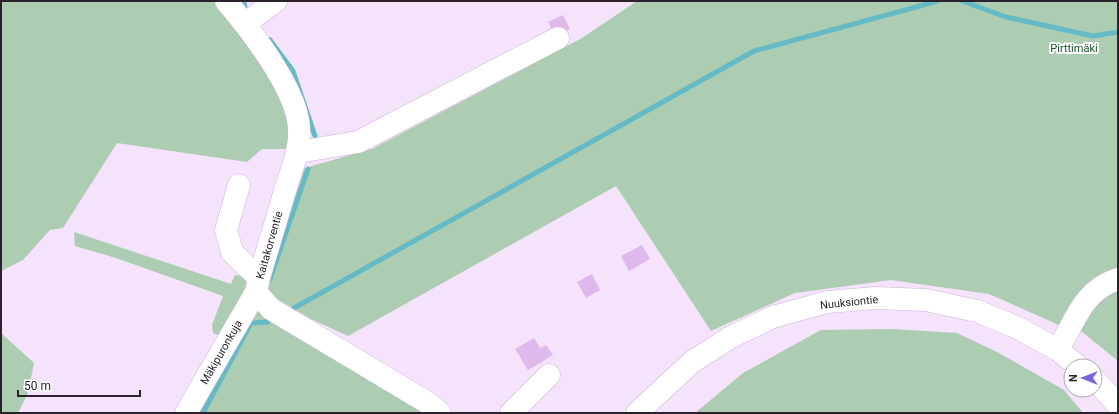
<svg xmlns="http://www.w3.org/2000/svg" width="1119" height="414" viewBox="0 0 1119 414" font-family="Roboto,sans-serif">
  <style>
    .green { fill: #accdb2 }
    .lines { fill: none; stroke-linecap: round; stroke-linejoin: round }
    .stream { stroke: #65bac5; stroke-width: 5 }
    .building { fill: #dfb8ec }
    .minor-casing { stroke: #cdb6d4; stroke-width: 23 }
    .minor { stroke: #fff; stroke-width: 22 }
    .labels { text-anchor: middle; stroke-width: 4; stroke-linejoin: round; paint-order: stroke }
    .park-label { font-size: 11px; fill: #15522a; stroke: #fff }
    .street-label { font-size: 11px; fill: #2b222d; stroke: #fff }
  </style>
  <rect width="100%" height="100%" fill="#f5e2fb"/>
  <path class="green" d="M1 1H216L269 70 291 117 288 149H262L247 162 117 143 63 228 50 230 23 260 1 271Z
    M637 1H1118V361L1081 331 1075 300 1059 325 989 294 891 280 795 293 711 331 616 186 348 336 311 319 277 299 269 290 266 279 301 169 372 149 582 38Z
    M74 232 231 284 235 275 244 276 248 281V290L229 331 217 335 213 333 212 325 223 296 116 258 75 246Z
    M256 308 425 413H197Z
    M893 329 957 333 999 353 1064 390 1083 413H695L743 373 821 330Z
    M1 333 34 363 28 393 18 413H1Z"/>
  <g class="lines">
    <path class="stream" d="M244 1 245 9
      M962 1 1006 17 1093 36 1118 32
      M270 40 293 71 315 136
      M270 279 308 169
      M294 308 754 51 938 1
      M203 413 251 323 268 322"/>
  </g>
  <path class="building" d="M563 15 570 29 555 36 548 22Z
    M642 245 650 259 629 271 621 256Z
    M592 274 600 290 586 298 577 282Z
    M534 338 540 348 546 345 553 355 528 370 515 349Z"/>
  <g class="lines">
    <g class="minor-casing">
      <path id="minor" d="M226 1C250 29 292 84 298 120 303 146 291 170 284 194 276 222 267 250 259 278L256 292 271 309 428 403 440 413
        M246 23 276 1
        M298 152 358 142 558 38
        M239 185 226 230 232 252 259 278
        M1058 350C1075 321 1083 290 1118 279
        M1095 380 1118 405
        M186 413 256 292
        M511 413 549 375
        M637 413 692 362 731 337 773 317 827 302 875 298 926 300 977 311 1018 328 1058 350 1078 366"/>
    </g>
    <use href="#minor" class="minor"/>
  </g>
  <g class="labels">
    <g class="park-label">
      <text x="1074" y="52">Pirttimäki</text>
    </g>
    <g class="street-label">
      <text transform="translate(269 245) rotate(-74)" y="4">Kaitakorventie</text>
      <text transform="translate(849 302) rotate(-6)" y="4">Nuuksiontie</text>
      <text transform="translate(221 352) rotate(-60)" y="4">Mäkipuronkuja</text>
    </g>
  </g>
  <rect width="1119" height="414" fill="none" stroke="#2b222d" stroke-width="4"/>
  <g transform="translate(1083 378) rotate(270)"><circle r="19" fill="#ffffff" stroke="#aaa7ab"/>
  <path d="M0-3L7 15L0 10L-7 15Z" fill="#7865e0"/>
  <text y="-6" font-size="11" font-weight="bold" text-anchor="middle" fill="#2b222d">N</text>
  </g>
  <path d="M18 390v6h122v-6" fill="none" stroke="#2b222d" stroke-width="2"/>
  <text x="24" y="390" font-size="12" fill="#2b222d" stroke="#ffffff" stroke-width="3" paint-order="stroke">50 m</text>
</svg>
